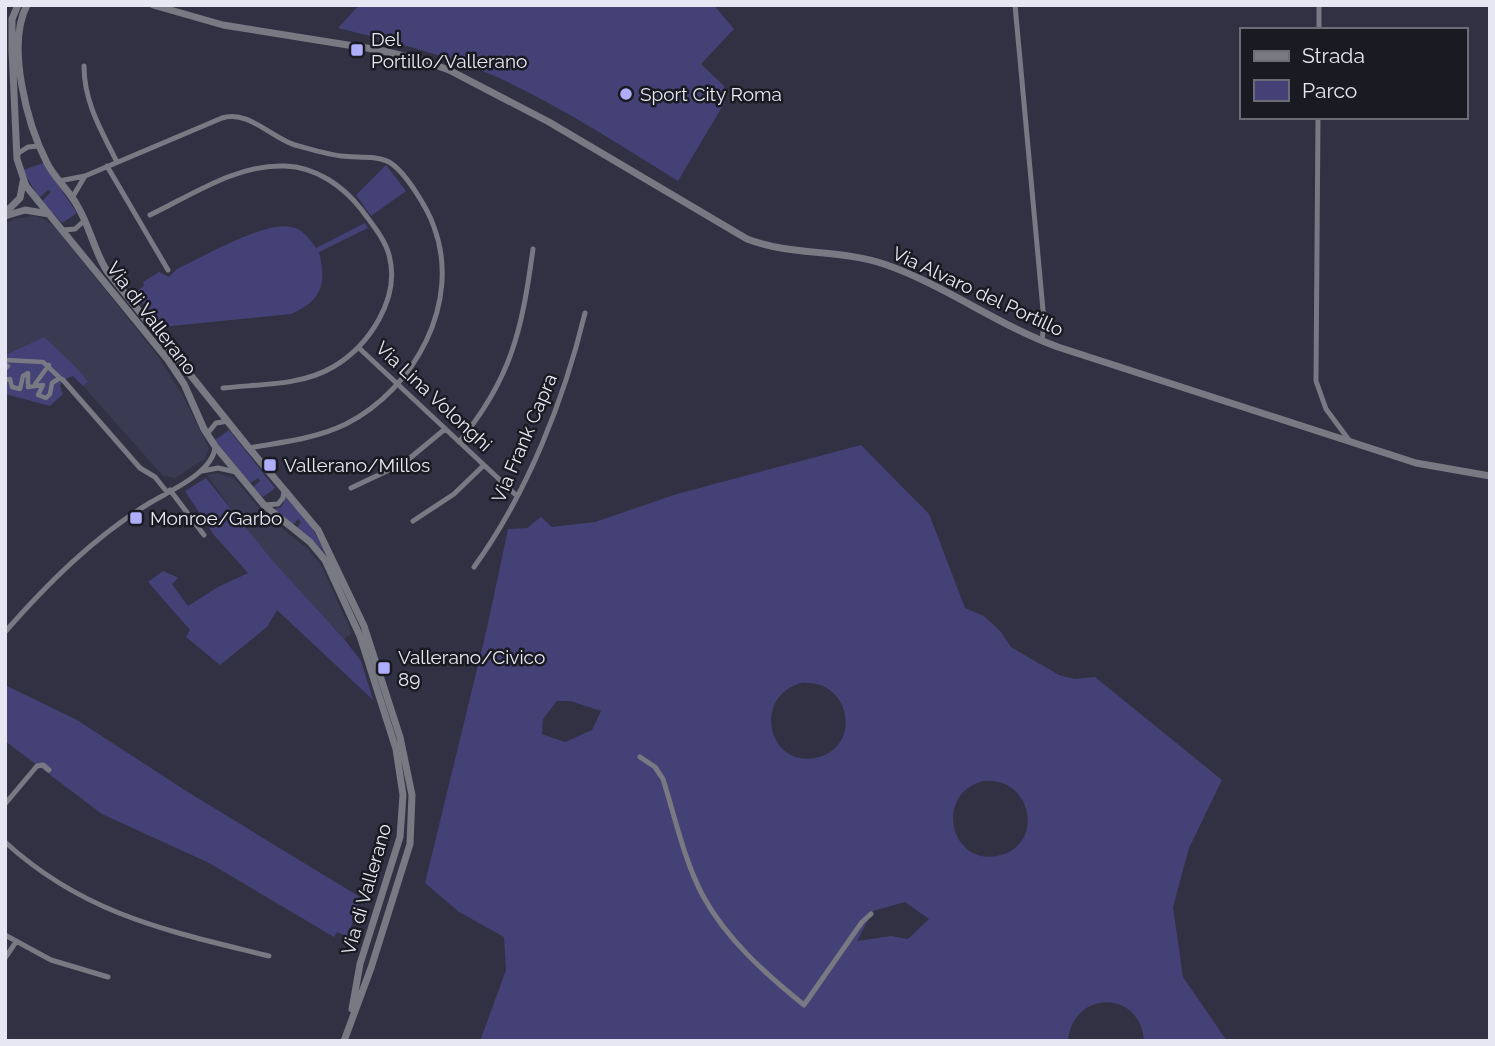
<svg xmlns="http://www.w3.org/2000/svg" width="1495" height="1046" viewBox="0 0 1495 1046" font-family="Raleway,sans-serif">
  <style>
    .built { fill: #3a3a53 }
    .green { fill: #434175; fill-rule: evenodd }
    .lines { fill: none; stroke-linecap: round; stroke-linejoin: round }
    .pedestrian { stroke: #787982; stroke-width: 4.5 }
    .minor { stroke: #787982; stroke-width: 5 }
    .tertiary { stroke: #787982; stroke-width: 7 }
    .poi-dot { fill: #aeaefb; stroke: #1a1a22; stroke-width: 2.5 }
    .labels { text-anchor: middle; stroke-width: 5; stroke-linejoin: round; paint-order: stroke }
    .poi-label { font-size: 19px; fill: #e6e7f3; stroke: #1a1a22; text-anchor: start }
    .street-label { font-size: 19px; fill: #e6e7f3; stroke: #1a1a22 }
  </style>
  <rect width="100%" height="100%" fill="#313143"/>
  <path class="built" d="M35 216 44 219 54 226 158 356 184 398 209 448 205 459 175 478 163 476 83 386 87 382 44 337 5 355V224L14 219Z
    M217 473 234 478 266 516 309 550 322 567 352 633 344 639 271 560 238 518 207 475Z"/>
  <path class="green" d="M359 5H714L734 29 701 64 724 86 725 102 678 181C619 144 560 106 497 77 446 55 391 41 338 28Z
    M43 163 77 213 62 223 42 201 51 192 48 190 39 198 23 170Z
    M386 165 406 191 371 216 356 195Z
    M365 223 368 228 319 252C327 283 322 301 291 314L162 327 134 293 144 286 143 282 159 272 169 277 177 269C203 257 264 221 291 227 303 229 310 239 316 248Z
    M44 337 74 365 88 382 83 386 73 376 63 380 60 386 63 394 50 406 5 394V355Z
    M229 430 275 488 263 497 253 487 260 481 258 478 250 483 215 440Z
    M861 445 929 514 965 608 984 616 1001 632 1011 647 1059 675 1074 679 1095 677 1222 780 1189 848 1173 907 1183 977 1227 1041H1144C1141 990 1073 989 1068 1041H480L506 970 504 937 459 912 425 883 487 628 508 529 527 528 541 517 552 527 595 522 677 494ZM801 683C852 678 863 749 815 758 768 767 752 697 801 683ZM557 701H570L601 711 592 730 565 742 542 734 543 719ZM983 781C1034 776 1045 847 997 856 950 865 934 794 983 781ZM905 902 929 919 908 939 891 936 857 941 873 911Z
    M206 478 272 560 344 639 361 661 373 700 277 610 267 627 220 665 186 637 190 630 148 582 163 571 177 577 178 578 172 584 188 606 218 587 248 573 214 535 185 491Z
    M286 498 312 528 328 557 315 542 297 528 301 522 298 519 293 525 273 510 281 507Z
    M5 685 77 720 191 794 360 897 348 937 337 932 334 937 209 863 102 814 5 741Z"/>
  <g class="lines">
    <path class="pedestrian" d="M5 360 43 362 60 378
      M5 364 8 366 5 369
      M5 380 10 379 12 387 20 389 23 376 28 373V387L43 385 38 395 46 398 50 394 52 383 60 378 63 380
      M35 384 49 365"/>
    <path class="minor" d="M1015 5 1044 321 1042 341
      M1319 30V5
      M84 66C84 102 101 130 117 162
      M1318 117 1316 381 1326 409 1349 440
      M17 154 28 147 39 146
      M107 166 168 270
      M59 181 85 176 222 118C249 110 270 137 295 145 309 149 326 154 341 156 356 158 375 155 389 162 405 171 428 209 434 227 462 302 415 389 346 424 315 439 282 442 249 448
      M72 198 85 176
      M150 215C192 195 237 164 285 166 316 167 343 186 361 209 371 223 385 239 389 255 401 298 369 346 333 367 301 386 259 384 223 388
      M63 230 75 229 84 221
      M359 348 517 496
      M63 380 140 468 155 477 167 492
      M207 434 216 423 228 421
      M459 442C512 378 522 329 533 249
      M202 471 218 468 236 472
      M351 488 404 463 445 429
      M170 490 204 535
      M264 505 278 504 283 498 284 490
      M413 521 454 494 484 465
      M474 567C527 494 564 400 585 313
      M5 632C48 583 93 538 148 504 169 491 213 473 215 447
      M640 757 655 767 663 779C675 817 684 860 703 896 727 940 766 974 804 1005L862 922 871 914
      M5 804 37 766 43 765 49 770
      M5 842C85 915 168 931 269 956
      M5 935 51 960 108 977
      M5 958 16 942"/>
    <path class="tertiary" d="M18 5 12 19V50L17 159 26 186 168 360 184 384 204 429 215 446 264 505 310 542 325 560 360 636 396 749 403 795 400 837 360 964 352 1009
      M27 5C6 45 27 124 47 163 55 179 70 191 78 207 90 227 94 251 107 271L249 448 318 530 364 626 400 737 412 795 410 844 371 968 344 1041
      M153 5 223 25 379 50 421 60 449 70 549 122 747 239C791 256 839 249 884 264 945 285 997 325 1058 347L1416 463 1490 476
      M5 213 20 198 23 182
      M5 216 25 210 49 214"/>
  </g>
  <g class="poi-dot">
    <rect x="350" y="43" width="14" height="14" rx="3.5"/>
    <circle cx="626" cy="94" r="7"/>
    <rect x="263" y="458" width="14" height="14" rx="3.5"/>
    <rect x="129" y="511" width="14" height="14" rx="3.5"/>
    <rect x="377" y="661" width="14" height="14" rx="3.5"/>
  </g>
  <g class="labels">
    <g class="poi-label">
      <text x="371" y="46">Del<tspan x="371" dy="22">Portillo/Vallerano</tspan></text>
      <text x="640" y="101">Sport City Roma</text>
      <text x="284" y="472">Vallerano/Millos</text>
      <text x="150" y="525">Monroe/Garbo</text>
      <text x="398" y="664">Vallerano/Civico<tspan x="398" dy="22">89</tspan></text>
    </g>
    <g class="street-label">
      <text transform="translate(978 291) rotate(25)" y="7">Via Alvaro del Portillo</text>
      <text transform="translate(152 318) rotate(53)" y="7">Via di Vallerano</text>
      <text transform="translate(434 396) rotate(43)" y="7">Via Lina Volonghi</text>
      <text transform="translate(524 438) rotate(-67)" y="7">Via Frank Capra</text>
      <text transform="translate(366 889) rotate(-74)" y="7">Via di Vallerano</text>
    </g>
  </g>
  <rect width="1495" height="1046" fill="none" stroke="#e6e7f3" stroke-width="14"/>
  <rect x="1240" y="28" width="228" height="91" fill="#1a1a22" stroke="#6c6c76" stroke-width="2"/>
  <rect x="1254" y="51" width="35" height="10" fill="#787982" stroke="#6c6c76" stroke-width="2"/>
  <text x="1302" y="63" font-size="21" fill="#e6e7f3">Strada</text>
  <rect x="1254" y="80" width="35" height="21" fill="#434175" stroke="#6c6c76" stroke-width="2"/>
  <text x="1302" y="98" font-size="21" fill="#e6e7f3">Parco</text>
</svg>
